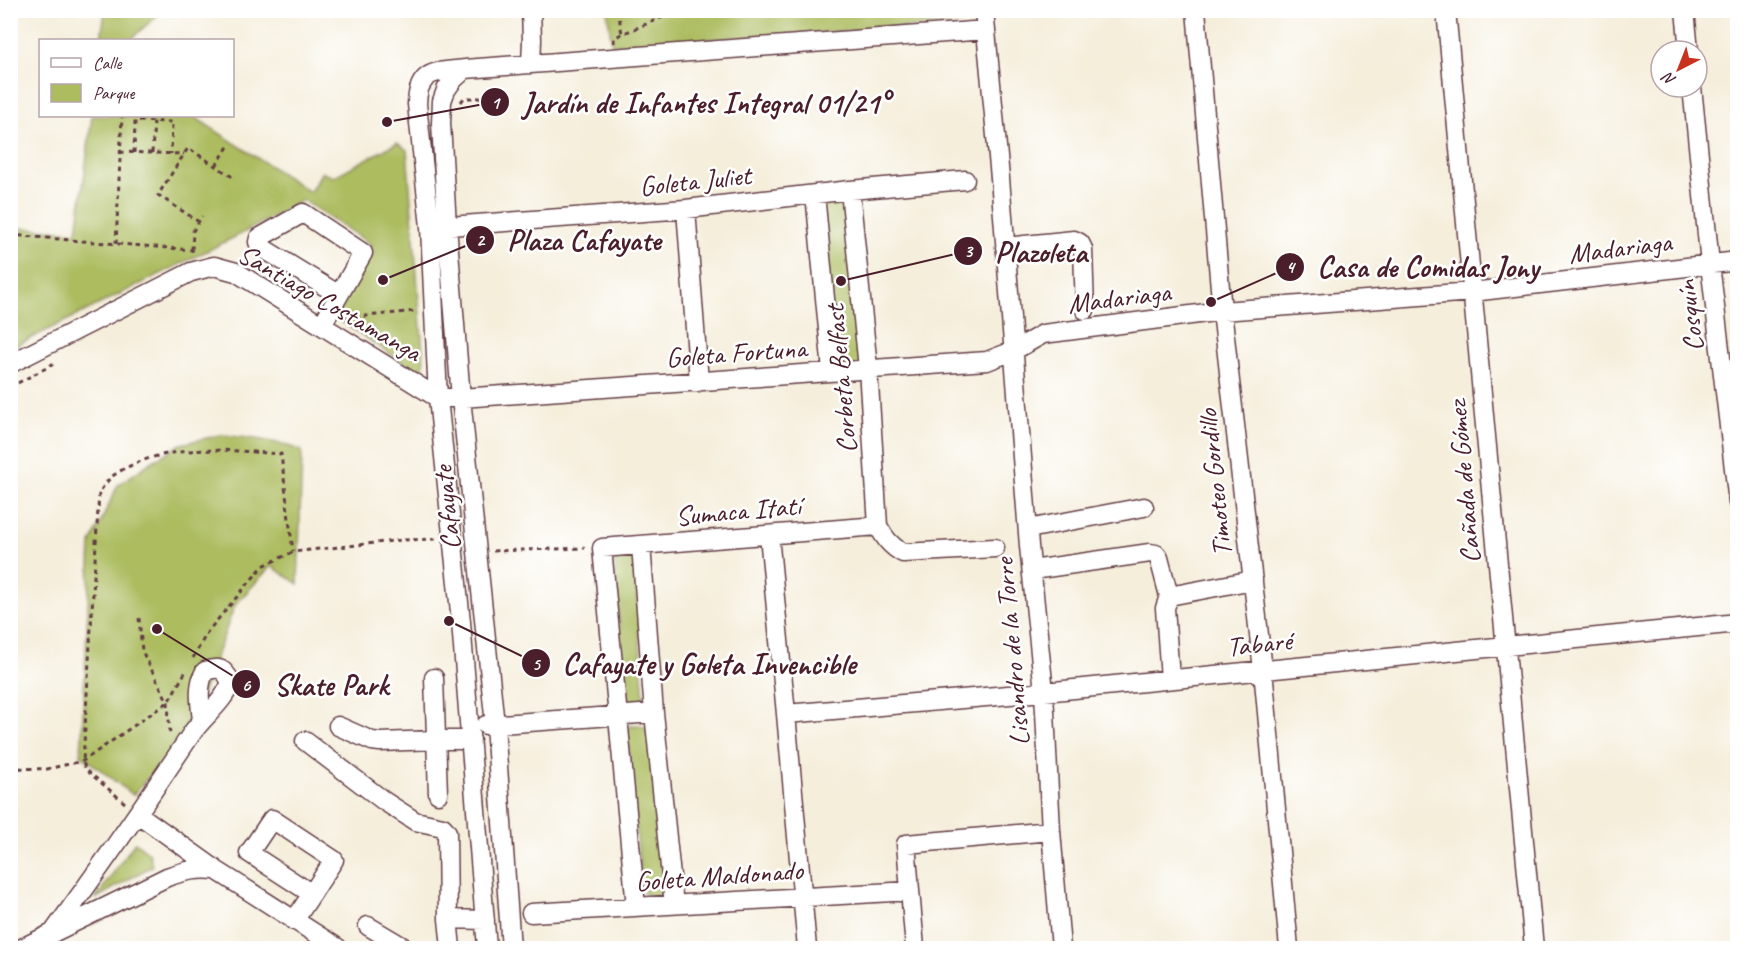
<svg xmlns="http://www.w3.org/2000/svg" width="1748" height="959" viewBox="0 0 1748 959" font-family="Caveat,sans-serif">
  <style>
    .green { fill: #acbc5f; stroke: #7b6e45; stroke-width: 1.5 }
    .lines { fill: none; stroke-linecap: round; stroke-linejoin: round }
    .minor-casing { stroke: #643e45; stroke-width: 21 }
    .path { stroke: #643e45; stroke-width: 3; stroke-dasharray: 4.5 4.5; stroke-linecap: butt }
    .minor { stroke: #fff; stroke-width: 18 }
    .labels { text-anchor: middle; stroke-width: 5; stroke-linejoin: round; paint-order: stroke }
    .street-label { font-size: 28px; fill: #4a1f2b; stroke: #fff }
    .leader { fill: none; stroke: #4a1f2b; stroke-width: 2 }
    .callout-dot { fill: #4a1f2b; stroke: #fff; stroke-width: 2 }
    .mark-label { font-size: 18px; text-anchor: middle; font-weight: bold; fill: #fff }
    .callout-label { font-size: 30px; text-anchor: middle; font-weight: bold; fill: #4a1f2b; stroke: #fff; stroke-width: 5; stroke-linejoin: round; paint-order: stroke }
  </style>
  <rect width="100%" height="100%" fill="#fff"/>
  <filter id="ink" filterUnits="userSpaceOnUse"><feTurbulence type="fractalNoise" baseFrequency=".0167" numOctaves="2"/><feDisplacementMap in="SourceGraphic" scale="12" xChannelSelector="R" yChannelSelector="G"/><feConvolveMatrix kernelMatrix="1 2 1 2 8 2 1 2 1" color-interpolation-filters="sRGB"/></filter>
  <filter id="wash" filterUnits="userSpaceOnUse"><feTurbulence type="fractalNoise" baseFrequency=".008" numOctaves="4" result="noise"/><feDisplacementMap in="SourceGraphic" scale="24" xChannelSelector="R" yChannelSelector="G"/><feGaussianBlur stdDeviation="1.35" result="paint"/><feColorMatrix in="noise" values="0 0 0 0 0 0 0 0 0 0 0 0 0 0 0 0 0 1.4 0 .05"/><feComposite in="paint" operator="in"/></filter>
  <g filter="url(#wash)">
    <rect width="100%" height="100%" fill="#f5eedb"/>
    <path class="green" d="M973 10 964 22 946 25 612 45 607 11Z
      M105 11V10L162 11 130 40H101Z
      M92 116H193L310 192 322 172 333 177 397 143 407 150 424 365 416 371 329 313 372 245 303 200 243 233 11 348 10 227 77 232Z
      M850 190 868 368 832 371 815 194Z
      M220 435C248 438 276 440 302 451L298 584 271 566 235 605 193 719 164 759 133 795 81 755 91 543 118 485 150 463 181 444Z
      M621 551 634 553 644 701 642 708 631 709 626 705 614 562Z
      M632 725H639L645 727 649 734 664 888C658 900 651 899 642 891L627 731Z
      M135 842 149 853 152 866 95 899Z"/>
  </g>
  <g filter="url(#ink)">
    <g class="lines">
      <g class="minor-casing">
        <path id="minor" d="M531 10 532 40 531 64
          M984 10 1000 178 1029 546 1044 692 1051 831 1061 948
          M1196 10 1222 311 1263 670 1289 948
          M1446 10 1534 948
          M1685 10 1689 51
          M465 69 453 80 446 90 442 101 441 123 447 226 461 398 495 725 511 948
          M1692 87 1710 264 1738 503
          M850 190 868 368 878 526C885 538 890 546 903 553L995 548
          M815 194 832 371
          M686 209 699 382
          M303 213 363 253 339 295 261 247 258 242 259 238Z
          M435 227 686 209 850 190 965 180
          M1005 247 1074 240 1080 243 1083 249 1085 310
          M322 325 339 295
          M10 364 191 272 214 266 236 272 438 398H461L987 361 1013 351 1043 334 1222 311 1472 292 1738 261
          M1028 529 1144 507
          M769 535 786 714 807 948
          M641 545 654 713 674 905
          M1032 570 1150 553 1156 554 1159 558 1169 596 1165 608 1170 679
          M1169 596 1253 580
          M434 678 438 794
          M786 714 1044 692 1738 623
          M486 725 654 713
          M338 726 372 741 380 742 436 740H471
          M305 741 384 801 415 821 443 827 447 832 448 919 485 920
          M138 814 215 869
          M636 907 602 548 878 526
          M531 913 910 891
          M448 919 451 948
          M294 921 334 860 272 819 249 853 312 894
          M368 926 405 948
          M52 934C100 868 147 801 192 733 204 716 224 702 231 682 224 669 220 666 205 671 197 686 200 703 202 720
          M22 948 167 877C184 871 198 868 216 870L338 948
          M487 948 461 622 438 398 430 227 417 104C418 69 437 72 465 69L986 30
          M915 948 906 844 1051 831"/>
      </g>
      <path class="path" d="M618 10 622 34
        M614 43V38L622 34 680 10
        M461 102 464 98H491L499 93 498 83
        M120 152 184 154
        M134 153 135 121 172 122 171 154
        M152 153 154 121
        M216 166 229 145
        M199 222 158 195 188 148 231 176 229 180
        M10 235 192 250 195 254
        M116 244 122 116
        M192 250 193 231 202 216
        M346 318 417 311
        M10 387 52 365 49 361
        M493 551 585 548
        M139 618 142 651 168 702 170 737
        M193 658 208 631 263 566 293 552 402 540 437 539
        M10 768 47 769 83 761 168 702 186 671
        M125 803 85 769 83 761 99 493C103 487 108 479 114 475 163 442 225 450 281 454L293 552"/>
      <use href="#minor" class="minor"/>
    </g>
  </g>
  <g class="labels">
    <g class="street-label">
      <text transform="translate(695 180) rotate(-6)" y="10">Goleta Juliet</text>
      <text transform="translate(1620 247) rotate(-7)" y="10">Madariaga</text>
      <text transform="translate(1119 297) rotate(-7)" y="10">Madariaga</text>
      <text transform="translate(330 302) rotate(30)" y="10">Santiago Costamanga</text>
      <text transform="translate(1689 316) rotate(-97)" y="10">Cosquín</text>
      <text transform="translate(736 352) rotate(-4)" y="10">Goleta Fortuna</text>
      <text transform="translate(840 379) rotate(-95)" y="10">Corbeta Belfast</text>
      <text transform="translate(1463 482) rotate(-95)" y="10">Cañada de Gómez</text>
      <text transform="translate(1214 483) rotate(-96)" y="10">Timoteo Gordillo</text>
      <text transform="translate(446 508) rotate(-96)" y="10">Cafayate</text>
      <text transform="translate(738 510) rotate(-5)" y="10">Sumaca Itatí</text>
      <text transform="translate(1259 643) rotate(-6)" y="10">Tabaré</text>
      <text transform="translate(1011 652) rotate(-95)" y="10">Lisandro de la Torre</text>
      <text transform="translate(719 875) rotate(-4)" y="10">Goleta Maldonado</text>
    </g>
  </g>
  <path class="leader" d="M387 122L495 102M383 280L480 240M841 281L968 251M1211 302L1290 267M449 621L536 663M157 629L246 684"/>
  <g class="callout-dot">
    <circle cx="387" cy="122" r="6"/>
    <circle cx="383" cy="280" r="6"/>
    <circle cx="841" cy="281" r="6"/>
    <circle cx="1211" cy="302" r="6"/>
    <circle cx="449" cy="621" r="6"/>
    <circle cx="157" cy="629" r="6"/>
    <circle cx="495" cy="102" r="15"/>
    <circle cx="480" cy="240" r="15"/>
    <circle cx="968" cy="251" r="15"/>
    <circle cx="1290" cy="267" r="15"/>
    <circle cx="536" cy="663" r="15"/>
    <circle cx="246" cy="684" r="15"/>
  </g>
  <g class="mark-label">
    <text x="495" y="109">1</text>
    <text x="480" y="246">2</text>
    <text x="968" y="257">3</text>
    <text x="1290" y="273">4</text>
    <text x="536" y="670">5</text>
    <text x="246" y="691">6</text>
  </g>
  <g class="callout-label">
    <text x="705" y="113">Jardín de Infantes Integral 01/21°</text>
    <text x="584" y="250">Plaza Cafayate</text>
    <text x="1041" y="262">Plazoleta</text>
    <text x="1428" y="277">Casa de Comidas Jony</text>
    <text x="709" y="674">Cafayate y Goleta Invencible</text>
    <text x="331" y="695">Skate Park</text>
  </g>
  <rect width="1748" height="959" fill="none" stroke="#fff" stroke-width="36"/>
  <rect x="39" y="39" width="195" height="78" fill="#ffffff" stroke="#b7a5aa" stroke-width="1.5"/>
  <rect x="51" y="58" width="30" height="9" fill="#ffffff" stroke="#b7a5aa" stroke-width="1.5"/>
  <text x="93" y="69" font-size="18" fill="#4a1f2b">Calle</text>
  <rect x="51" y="84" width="30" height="18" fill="#acbc5f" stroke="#b7a5aa" stroke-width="1.5"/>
  <text x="93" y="99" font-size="18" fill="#4a1f2b">Parque</text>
  <g transform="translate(1679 69) rotate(222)"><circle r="28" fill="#ffffff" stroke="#b7a5aa" stroke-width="1.5"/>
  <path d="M0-4.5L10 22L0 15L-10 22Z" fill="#c8321e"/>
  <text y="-9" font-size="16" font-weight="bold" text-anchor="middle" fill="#4a1f2b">N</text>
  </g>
</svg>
